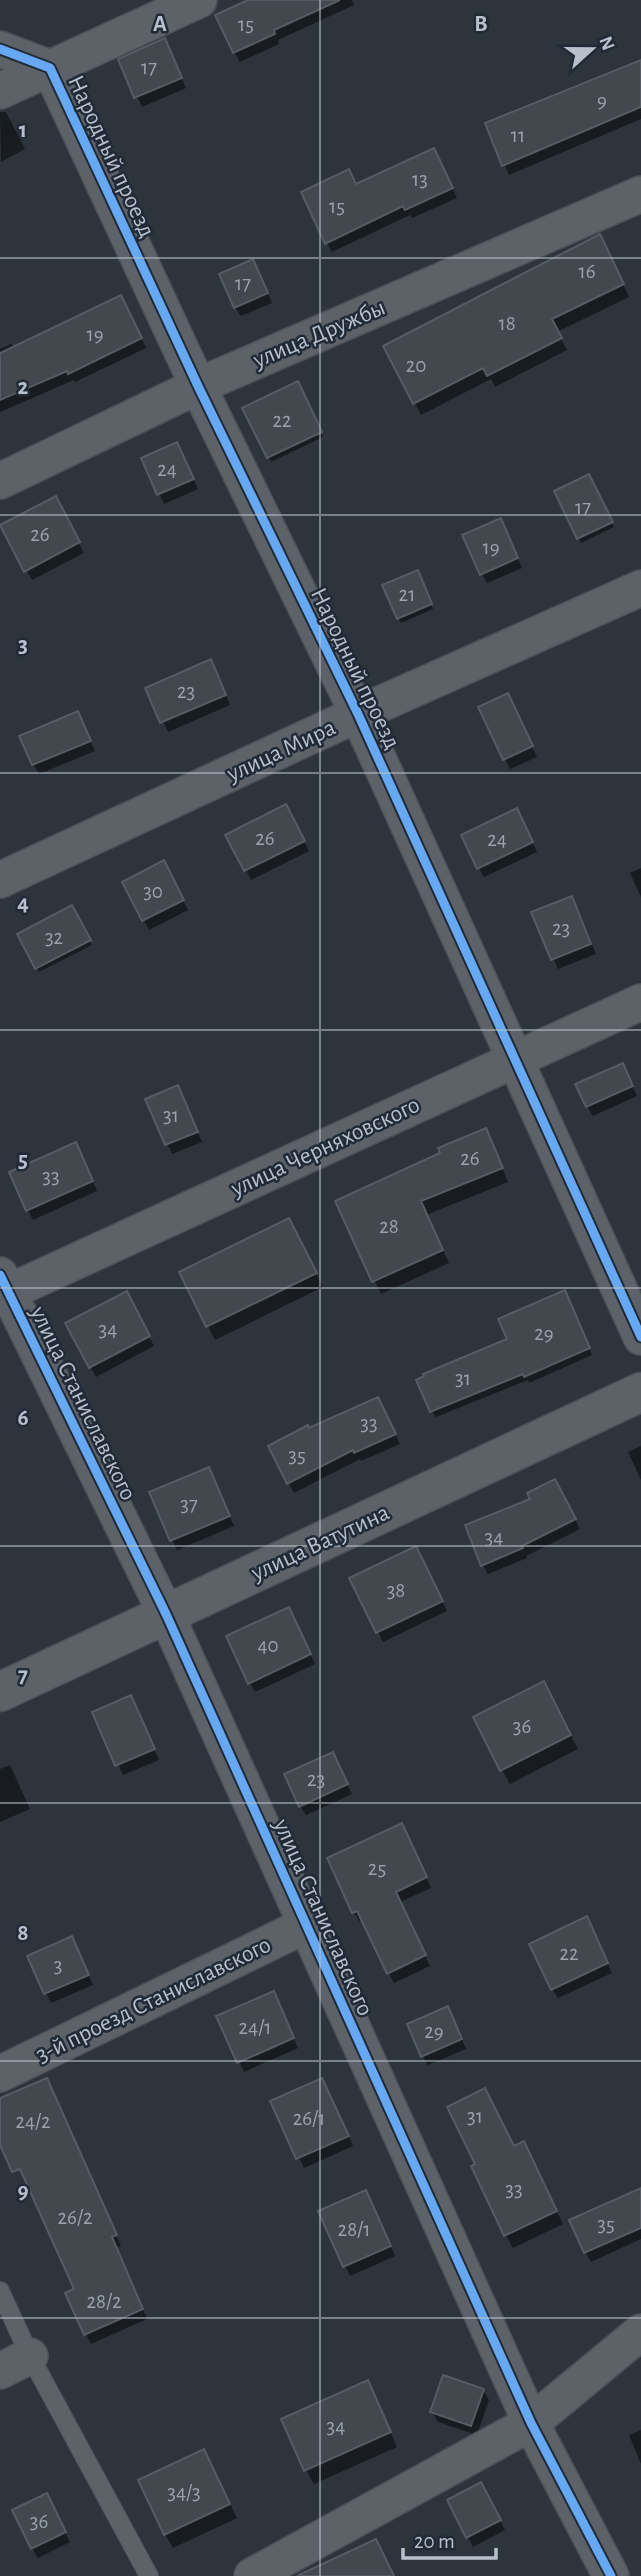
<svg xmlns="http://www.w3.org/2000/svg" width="641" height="2576" viewBox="0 0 641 2576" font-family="'Alegreya Sans',sans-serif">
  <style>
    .shadow { fill: #0007 }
    .building { fill: #42484e; stroke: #555c63; stroke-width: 2 }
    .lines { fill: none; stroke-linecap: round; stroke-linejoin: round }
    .service-casing { stroke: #4b5055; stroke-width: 20 }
    .minor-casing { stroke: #4b5055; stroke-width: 38 }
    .tertiary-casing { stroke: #4b5055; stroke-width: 41 }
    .service { stroke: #5d6269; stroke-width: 18 }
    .minor { stroke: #5d6269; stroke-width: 35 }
    .tertiary { stroke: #5d6269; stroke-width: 38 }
    .cycleway-casing { stroke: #202b37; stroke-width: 13 }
    .cycleway { stroke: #66a8f1; stroke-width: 9 }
    .grid { fill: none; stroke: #b8c1cb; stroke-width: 2; stroke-opacity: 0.55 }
    .labels { text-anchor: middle; stroke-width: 5; stroke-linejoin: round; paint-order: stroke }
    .number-label { font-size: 21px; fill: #9aa3ac }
    .street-label { font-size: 24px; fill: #b8c1cb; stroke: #202b37 }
    .grid-label { font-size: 23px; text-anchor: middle; font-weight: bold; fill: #b8c1cb; stroke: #202b37; stroke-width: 5; stroke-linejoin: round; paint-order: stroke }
  </style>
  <rect width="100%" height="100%" fill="#2d343b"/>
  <path class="shadow" d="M253 0H352L354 5 278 40 279 44 240 62 234 52Z
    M169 50 186 88 142 107 120 60Z
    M641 102V119L509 175 487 124Z
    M0 112H6L25 149 1 162Z
    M439 160 457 198 412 218 410 215 332 252 327 243 356 186Z
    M606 248 629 297 557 332 567 350 495 387 491 379 421 415 415 403Z
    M258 271 272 303 241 316 235 307Z
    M126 306 146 348 75 382 74 380 0 412V349L11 344 14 348Z
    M297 384 323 437 271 462 245 409Z
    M182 454 198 489 164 504 143 459Z
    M588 476 614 527 581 543 556 492Z
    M60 507 84 553 32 580 2 526Z
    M506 530 522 568 487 583 482 574Z
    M420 576 433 609 401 623 384 586Z
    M216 671 230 705 168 732 148 689Z
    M512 705 537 757 510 769 480 708Z
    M78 713 95 751 39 774 33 764Z
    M291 815 309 851 251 880 228 835Z
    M522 820 537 852 484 877 479 868Z
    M641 868V897L630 873Z
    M168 872 188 910 149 930 124 882Z
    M72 907 92 945 39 972 19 935Z
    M577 908 596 954 558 969 534 913Z
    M627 1074 637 1096 593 1116 587 1106Z
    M183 1097 202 1142 172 1154 147 1100Z
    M486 1130 508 1182 426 1215 449 1263 381 1294 337 1202 442 1154Z
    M81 1154 97 1191 33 1220 28 1210Z
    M297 1234 323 1287 215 1340 181 1273Z
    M126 1293 154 1346 96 1377 67 1324Z
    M568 1298 592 1355 529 1383 528 1380 436 1417 432 1411 510 1340Z
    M383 1409 400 1444 361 1461 360 1459 294 1493 270 1446 308 1430Z
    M641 1446V1480L628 1452Z
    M214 1478 234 1526 177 1550 151 1493Z
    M560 1490 580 1529 526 1556 527 1558 488 1574 483 1565Z
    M420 1558 447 1611 383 1642 352 1579Z
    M293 1619 315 1664 255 1692 250 1683Z
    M551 1698 578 1749 510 1784 502 1770Z
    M136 1707 159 1760 123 1775 95 1712Z
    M337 1764 352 1794 306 1815 300 1806Z
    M10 1765 30 1809 0 1822V1769Z
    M407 1835 431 1888 400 1902 430 1966 394 1983 363 1920 359 1921 354 1912Z
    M591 1928 612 1973 558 1998 552 1989Z
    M77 1948 93 1985 51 2003 30 1957Z
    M278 2003 298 2048 244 2072 219 2017Z
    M453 2018 466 2049 428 2065 423 2056Z
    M47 2080 121 2246 116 2248 147 2319 91 2344 86 2334 76 2290 26 2175 0 2141V2100Z
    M327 2090 353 2146 304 2168 273 2102Z
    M514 2148 528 2154 563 2224 513 2248 506 2235Z
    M641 2190V2239L591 2262 585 2252Z
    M371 2202 395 2256 350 2276 320 2212Z
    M483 2390 489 2400 477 2435 438 2422 432 2412Z
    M375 2396 397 2447 314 2484 306 2470Z
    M641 2430V2464L629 2435Z
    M211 2465 237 2518 173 2548 165 2534Z
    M486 2494 505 2530 473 2547 468 2537Z
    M52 2505 70 2542 38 2558 32 2548Z"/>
  <path class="building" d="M248 0H340L274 30 275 34 233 53 215 15Z
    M165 38 182 78 134 98 118 59Z
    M641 60V107L502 166 485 123Z
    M434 148 453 188 405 210 403 206 325 244 301 192 349 169 356 184Z
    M600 234 624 284 552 319 562 338 487 376 483 368 413 404 383 346Z
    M253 259 268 293 234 308 219 274Z
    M121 295 142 338 68 374 67 371 0 400V353Z
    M298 381 322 432 267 458 242 408Z
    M177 442 194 479 157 495 141 458Z
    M589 474 613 522 577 539 554 491Z
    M56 496 80 542 24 572 0 525Z
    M501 518 518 558 480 575 462 535Z
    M418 570 432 604 397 619 382 585Z
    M211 659 226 695 160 723 145 688Z
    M508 693 533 746 503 760 478 707Z
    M78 711 91 741 32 765 19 736Z
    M286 804 305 841 244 871 225 835Z
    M517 808 533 842 477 869 461 835Z
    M164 860 184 900 142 921 122 882Z
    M572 896 591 944 551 960 531 912Z
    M72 905 91 940 35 969 17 934Z
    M623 1063 633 1086 586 1107 575 1084Z
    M178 1085 198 1132 165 1145 145 1099Z
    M486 1128 503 1168 421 1201 443 1250 372 1282 335 1201 440 1153 438 1148Z
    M76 1142 93 1181 26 1211 9 1172Z
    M289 1218 317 1273 206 1327 179 1272Z
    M565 1290 590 1348 524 1377 523 1374 430 1412 416 1380 424 1376 423 1374 507 1339 498 1319Z
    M127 1291 150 1336 89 1368 65 1323Z
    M378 1397 396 1434 354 1453 353 1450 287 1484 268 1446 308 1425 309 1428Z
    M209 1467 230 1516 170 1541 149 1492Z
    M555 1479 576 1519 522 1546 523 1548 481 1566 465 1525 530 1499 527 1493Z
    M416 1546 443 1601 376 1633 349 1578Z
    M289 1607 311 1654 248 1684 226 1636Z
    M544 1681 571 1735 500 1771 473 1717Z
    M131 1695 155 1749 115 1766 92 1712Z
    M333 1752 348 1784 299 1807 284 1774Z
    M402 1823 427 1877 396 1892 426 1955 387 1974 357 1911 352 1913 327 1858Z
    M587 1916 608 1963 551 1990 529 1944Z
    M72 1936 89 1975 44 1994 27 1956Z
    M274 1991 294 2038 237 2063 216 2016Z
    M448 2006 462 2039 421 2057 407 2024Z
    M47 2078 117 2235 112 2237 143 2309 84 2335 65 2293 74 2289 20 2169 12 2172 0 2145V2098Z
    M322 2078 349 2136 296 2159 270 2101Z
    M485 2088 514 2146 524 2141 557 2211 504 2236 471 2166 475 2164 447 2107Z
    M641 2188V2228L584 2253 569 2220Z
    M366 2190 391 2246 343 2267 318 2211Z
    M443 2375 484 2389 471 2426 430 2412Z
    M368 2380 391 2432 304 2471 281 2419Z
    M204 2449 230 2504 164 2535 138 2480Z
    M481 2482 501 2520 466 2538 447 2500Z
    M47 2493 66 2532 31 2549 12 2510Z
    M376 2539 394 2576H297Z"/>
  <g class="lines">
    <g class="service-casing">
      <path id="service" d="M0 2291 30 2356 149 2576"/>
    </g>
    <g class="minor-casing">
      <path id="minor" d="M0 49 50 68 198 386 358 714 641 1337
        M0 91 199 0
        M0 481 198 386 641 194
        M0 880 358 714 641 588
        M0 1275 166 1614 531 2423 611 2576
        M9 1292 641 1002
        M0 2074 306 1925
        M0 2371 30 2356
        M252 2576 531 2423 641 2332"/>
    </g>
    <g class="tertiary-casing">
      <path id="tertiary" d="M0 1692 641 1392"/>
    </g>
    <use href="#service" class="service"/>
    <use href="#minor" class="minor"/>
    <use href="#tertiary" class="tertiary"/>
    <g class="cycleway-casing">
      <path id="cycleway" d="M0 49 50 68 198 386 358 714 641 1337
        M0 1275 166 1614 531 2423 611 2576"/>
    </g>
    <use href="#cycleway" class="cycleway"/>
  </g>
  <path class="grid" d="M320 0V2576M0 258H641M0 515H641M0 773H641M0 1030H641M0 1288H641M0 1546H641M0 1803H641M0 2061H641M0 2318H641"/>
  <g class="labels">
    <g class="number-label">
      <text x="246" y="31">15</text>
      <text x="149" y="74">17</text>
      <text x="602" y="107">9</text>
      <text x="518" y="142">11</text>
      <text x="420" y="186">13</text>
      <text x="337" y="213">15</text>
      <text x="587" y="278">16</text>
      <text x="243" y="290">17</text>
      <text x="507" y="330">18</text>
      <text x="95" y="341">19</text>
      <text x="416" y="372">20</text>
      <text x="282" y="427">22</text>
      <text x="167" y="476">24</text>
      <text x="583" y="514">17</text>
      <text x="40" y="541">26</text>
      <text x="491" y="554">19</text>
      <text x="407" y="601">21</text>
      <text x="186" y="698">23</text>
      <text x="265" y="845">26</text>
      <text x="497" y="846">24</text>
      <text x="153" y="898">30</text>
      <text x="561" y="935">23</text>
      <text x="54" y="944">32</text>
      <text x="171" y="1122">31</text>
      <text x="470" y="1165">26</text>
      <text x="51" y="1183">33</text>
      <text x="389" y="1233">28</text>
      <text x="108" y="1336">34</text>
      <text x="544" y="1340">29</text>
      <text x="463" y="1385">31</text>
      <text x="369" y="1430">33</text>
      <text x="297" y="1462">35</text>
      <text x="189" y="1511">37</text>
      <text x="494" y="1544">34</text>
      <text x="396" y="1597">38</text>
      <text x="268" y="1652">40</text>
      <text x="522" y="1733">36</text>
      <text x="316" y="1786">23</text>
      <text x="377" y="1875">25</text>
      <text x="569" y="1960">22</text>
      <text x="58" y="1972">3</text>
      <text x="255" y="2034">24/1</text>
      <text x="434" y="2038">29</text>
      <text x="475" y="2123">31</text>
      <text x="309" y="2125">26/1</text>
      <text x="33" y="2128">24/2</text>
      <text x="514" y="2196">33</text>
      <text x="75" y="2224">26/2</text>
      <text x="606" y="2231">35</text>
      <text x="354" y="2236">28/1</text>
      <text x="104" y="2308">28/2</text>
      <text x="336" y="2433">34</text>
      <text x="184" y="2499">34/3</text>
      <text x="39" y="2528">36</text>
    </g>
    <g class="street-label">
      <text transform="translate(112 156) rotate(65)" y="8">Народный проезд</text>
      <text transform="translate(319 333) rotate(-23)" y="8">улица Дружбы</text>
      <text transform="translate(356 668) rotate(64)" y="8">Народный проезд</text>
      <text transform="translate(281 750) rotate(-25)" y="8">улица Мира</text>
      <text transform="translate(325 1146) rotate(-25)" y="8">улица Черняховского</text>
      <text transform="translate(84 1403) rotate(64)" y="8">улица Станиславского</text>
      <text transform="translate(320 1542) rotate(-25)" y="8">улица Ватутина</text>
      <text transform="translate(324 1917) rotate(66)" y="8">улица Станиславского</text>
      <text transform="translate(153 1999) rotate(-26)" y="8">3-й проезд Станиславского</text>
    </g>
  </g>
  <g class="grid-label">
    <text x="160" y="31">A</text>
    <text x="481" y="31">B</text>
    <text x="23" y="137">1</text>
    <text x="23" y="394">2</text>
    <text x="23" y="652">3</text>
    <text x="23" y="910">4</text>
    <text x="23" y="1167">5</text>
    <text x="23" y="1425">6</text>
    <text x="23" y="1682">7</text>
    <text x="23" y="1940">8</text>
    <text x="23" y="2198">9</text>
  </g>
  <g transform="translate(592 49) rotate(69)" stroke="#202b37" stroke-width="5" paint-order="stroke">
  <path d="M0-5L12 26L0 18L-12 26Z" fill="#b8c1cb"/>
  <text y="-10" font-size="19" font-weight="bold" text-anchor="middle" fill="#b8c1cb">N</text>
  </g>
  <path d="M403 2548v10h93v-10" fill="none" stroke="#b8c1cb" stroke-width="3.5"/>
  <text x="414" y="2548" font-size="21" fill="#b8c1cb" stroke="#202b37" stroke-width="5" paint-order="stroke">20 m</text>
</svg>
